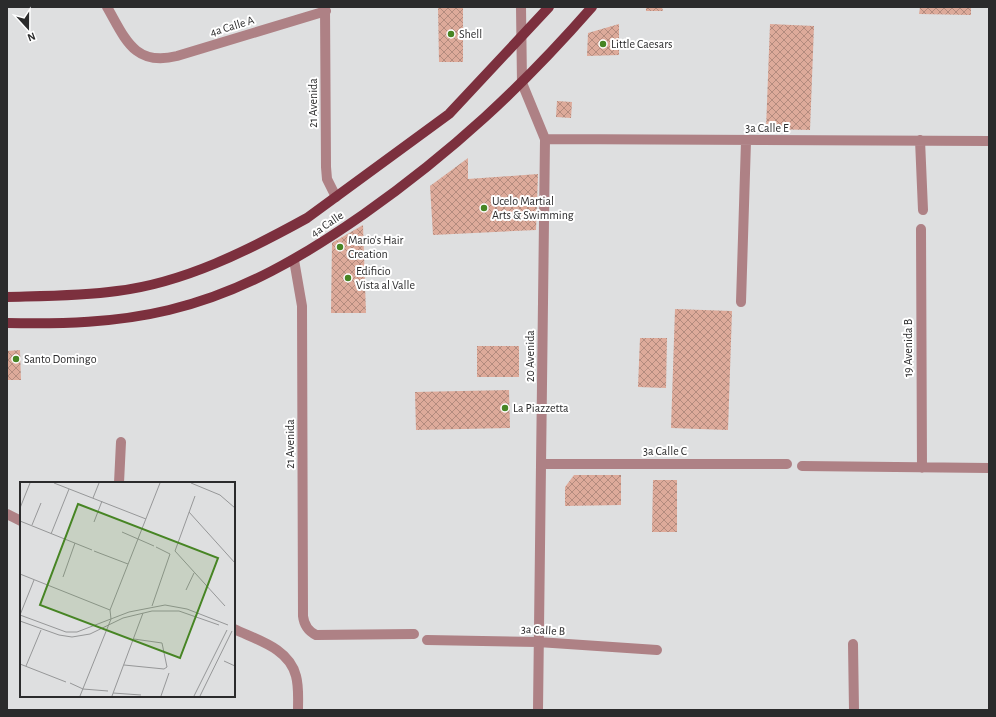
<svg xmlns="http://www.w3.org/2000/svg" width="996" height="717" viewBox="0 0 996 717" font-family="'Alegreya Sans',sans-serif">
  <style>
    .building { fill: url(#building-cross-hatch) }
    .lines { fill: none; stroke-linecap: round; stroke-linejoin: round }
    .minor { stroke: #ae8185; stroke-width: 10 }
    .major { stroke: #7c303e; stroke-width: 10 }
    .poi-dot { fill: #478524; stroke: #fff; stroke-width: 1.5 }
    .labels { text-anchor: middle; stroke-width: 4; stroke-linejoin: round; paint-order: stroke }
    .street-label { font-size: 12px; fill: #2b2b2c; stroke: #fff }
    .poi-label { font-size: 12px; fill: #2b2b2c; stroke: #fff; text-anchor: start }
    .inset-road { fill: none; stroke: #969798; stroke-width: 1 }
    .view { fill: #478524; fill-opacity: 0.15; stroke: #478524; stroke-width: 2 }
    .inset-edge { fill: none; stroke: #2b2b2c; stroke-width: 2 }
  </style>
  <defs>
    <pattern id="building-cross-hatch" width="8" height="8" patternUnits="userSpaceOnUse"><rect width="8" height="8" fill="#ddaa9a"/><path d="M0 0l8 8M0 8l8-8" fill="none" stroke="#b38b7e"/></pattern>
  </defs>
  <rect width="100%" height="100%" fill="#dedfe0"/>
  <path class="building" d="M438 7H463V62H439Z
    M646 7H662L663 11H646Z
    M920 7H971V15L919 14Z
    M619 24V55L587 56 588 33Z
    M770 24 814 26 810 130 766 129Z
    M557 101 572 102 571 118 556 117Z
    M468 158V179L538 174 536 230 433 235 430 186Z
    M363 225 366 313H331L332 243Z
    M675 309 732 311 728 430 671 428Z
    M640 338H667L666 388 638 387Z
    M477 346H519V377H477Z
    M20 350 21 380H7V351Z
    M509 390 510 428 416 430 415 392Z
    M574 475H621V505L565 506V487Z
    M653 480H677V532H652Z"/>
  <g class="lines">
    <path class="minor" d="M107 7C125 38 134 67 177 56L326 11
      M325 7 326 167 327 179 336 197
      M521 7 522 83 545 139 538 710
      M545 139 989 141
      M920 140 923 210
      M921 229 922 468
      M294 260 302 306 303 616C304 625 308 631 316 635L414 634
      M741 302 746 141
      M542 464H787
      M802 466 989 468
      M119 483 121 442
      M7 514 21 521
      M234 629C257 640 289 648 296 676 299 687 298 699 298 710
      M427 640 538 642 657 650
      M853 644 854 710"/>
    <path class="major" d="M7 297C44 296 81 296 117 291 184 283 249 250 307 218L449 114 549 7
      M7 323C62 324 115 323 169 310 241 293 304 256 364 214 452 152 521 88 592 7"/>
  </g>
  <g class="poi-dot">
    <circle cx="451" cy="34" r="4"/>
    <circle cx="603" cy="44" r="4"/>
    <circle cx="484" cy="208" r="4"/>
    <circle cx="340" cy="247" r="4"/>
    <circle cx="348" cy="278" r="4"/>
    <circle cx="16" cy="359" r="4"/>
    <circle cx="505" cy="408" r="4"/>
  </g>
  <g class="labels">
    <g class="street-label">
      <text transform="translate(232 26) rotate(-17)" y="4">4a Calle A</text>
      <text transform="translate(313 103) rotate(-90)" y="4">21 Avenida</text>
      <text x="767" y="132">3a Calle E</text>
      <text transform="translate(327 224) rotate(-34)" y="4">4a Calle</text>
      <text transform="translate(908 348) rotate(-90)" y="4">19 Avenida B</text>
      <text transform="translate(530 356) rotate(-90)" y="4">20 Avenida</text>
      <text transform="translate(290 444) rotate(-90)" y="4">21 Avenida</text>
      <text x="665" y="455">3a Calle C</text>
      <text transform="translate(543 630) rotate(3)" y="4">3a Calle B</text>
    </g>
    <g class="poi-label">
      <text x="459" y="38">Shell</text>
      <text x="611" y="48">Little Caesars</text>
      <text x="492" y="205">Ucelo Martial<tspan x="492" dy="14">Arts &amp; Swimming</tspan></text>
      <text x="348" y="244">Mario's Hair<tspan x="348" dy="14">Creation</tspan></text>
      <text x="356" y="275">Edificio<tspan x="356" dy="14">Vista al Valle</tspan></text>
      <text x="24" y="363">Santo Domingo</text>
      <text x="513" y="412">La Piazzetta</text>
    </g>
  </g>
  <g transform="translate(20 482)">
    <rect width="215" height="215" fill="#dedfe0"/>
    <path class="inset-road" d="M34 1 126 37M171 1 200 13 215 26M175 14 155 69 205 124M73 16 79 1M0 26 10 1M169 30 215 81M0 39 72 68M74 40 82 19M12 43 21 21M102 50 134 64M31 52 49 7M74 69 108 82M0 92 90 128M43 95 55 61M166 108 174 91M132 124 150 72 136 65M0 133 14 98M0 133 46 150H57L109 130 145 123 167 127 208 143M0 139 39 153 52 155 70 152 103 136 132 129H159L199 143M204 179 215 184M0 182 46 200M104 183 144 187 147 185 142 161 114 157M6 184 21 148M50 201 63 207 88 209M93 211 121 213M60 214 91 137 90 128 140 1M92 214 123 131M141 214 149 191M174 214 207 148M180 214 212 149"/>
    <path class="view" d="M58 22 198 76 160 176 20 123Z"/>
    <rect width="215" height="215" class="inset-edge"/>
  </g>
  <rect width="996" height="717" fill="none" stroke="#2b2b2c" stroke-width="16"/>
  <g transform="translate(28 28) rotate(159)" stroke="#ffffff" stroke-width="3" paint-order="stroke">
  <path d="M0-3L7 15L0 10L-7 15Z" fill="#2b2b2c"/>
  <text y="-6" font-size="11" font-weight="bold" text-anchor="middle" fill="#2b2b2c">N</text>
  </g>
</svg>
